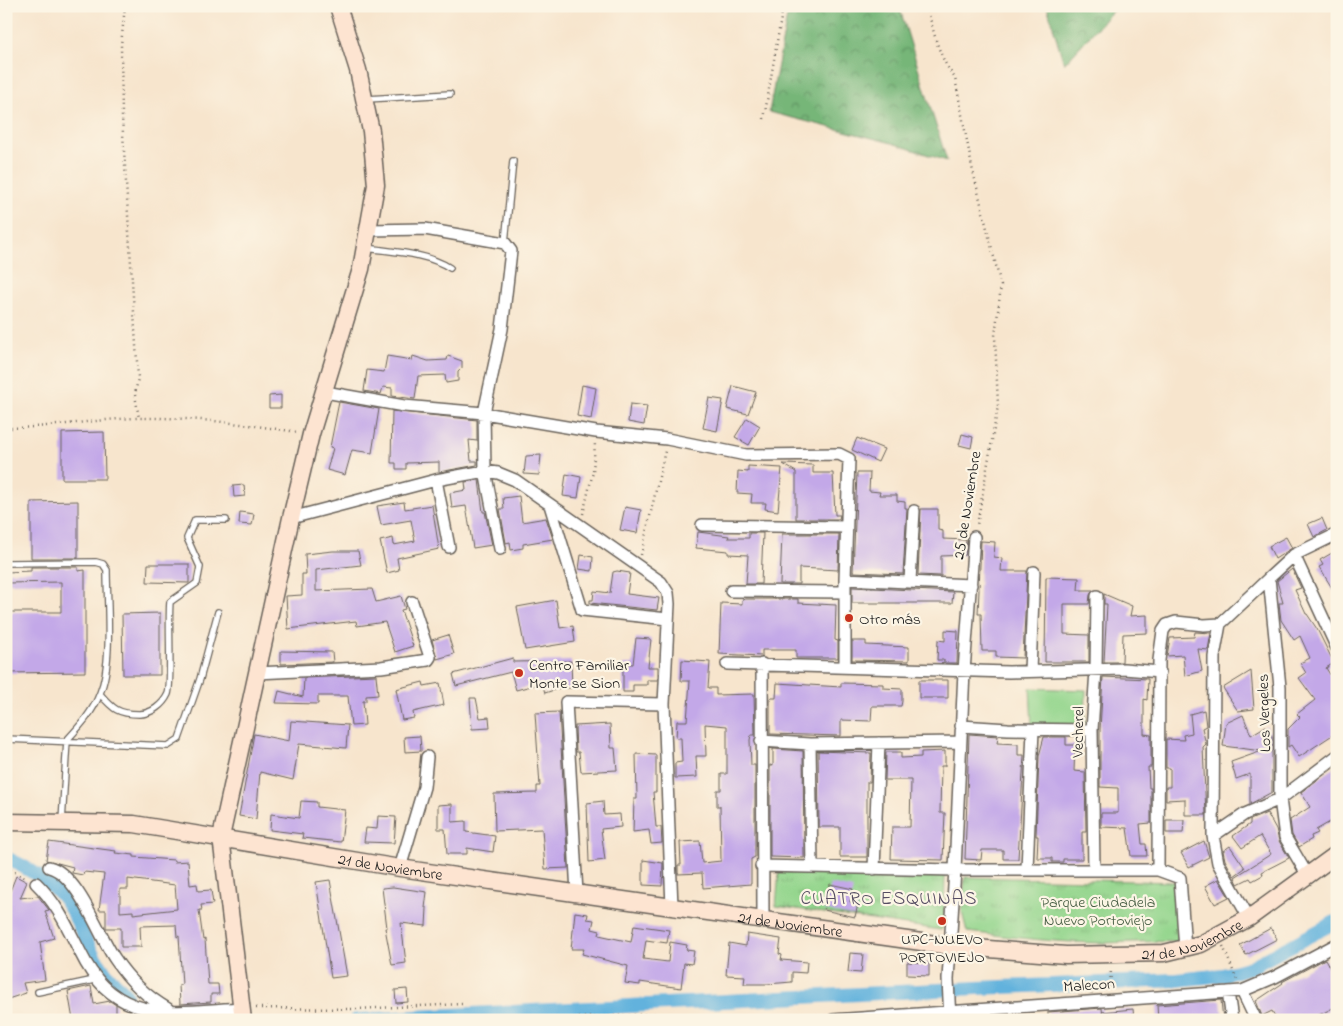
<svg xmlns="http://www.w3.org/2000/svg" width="1343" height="1026" viewBox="0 0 1343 1026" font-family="'Indie Flower',sans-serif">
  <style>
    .forest { fill: url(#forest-crowns); stroke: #49694a }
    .park { fill: url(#park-tufts); stroke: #587854 }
    .garden { fill: #93d58c; stroke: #587854 }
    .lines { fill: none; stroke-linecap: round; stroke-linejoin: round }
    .canal { stroke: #62b2dd; stroke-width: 14 }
    .building { fill: #c3a8e8; fill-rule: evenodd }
    .lane-casing { stroke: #69625a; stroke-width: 8 }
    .street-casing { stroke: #69625a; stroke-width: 14 }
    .secondary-casing { stroke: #69625a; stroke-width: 19 }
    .path { stroke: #69625a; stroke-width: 2.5; stroke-dasharray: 1 4; stroke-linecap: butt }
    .lane { stroke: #fff; stroke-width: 5.5 }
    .street { stroke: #fff; stroke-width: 11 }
    .secondary { stroke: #fde4d1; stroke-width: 16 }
    .poi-dot { fill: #c8321e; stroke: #fcf5e5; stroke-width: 2 }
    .labels { text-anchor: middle; stroke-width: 4.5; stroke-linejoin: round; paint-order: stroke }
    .street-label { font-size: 16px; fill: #1c1c1c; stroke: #fcf5e5 }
    .poi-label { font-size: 16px; fill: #1c1c1c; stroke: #fcf5e5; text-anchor: start }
    .park-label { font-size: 16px; fill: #465d43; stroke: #fcf5e5 }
    .quarter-label { font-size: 19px; letter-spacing: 1px; fill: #564d63; stroke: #fcf5e5 }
  </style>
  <defs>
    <pattern id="forest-crowns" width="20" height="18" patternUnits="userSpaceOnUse" patternTransform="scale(1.25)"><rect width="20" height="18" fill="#76b678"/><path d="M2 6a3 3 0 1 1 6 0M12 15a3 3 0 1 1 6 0" fill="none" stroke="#609362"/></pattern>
    <pattern id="park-tufts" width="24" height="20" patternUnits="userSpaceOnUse" patternTransform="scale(1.25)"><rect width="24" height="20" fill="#93d58c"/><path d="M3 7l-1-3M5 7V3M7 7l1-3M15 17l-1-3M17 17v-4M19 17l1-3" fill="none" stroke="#7eb678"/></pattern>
  </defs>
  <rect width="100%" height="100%" fill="#fcf5e5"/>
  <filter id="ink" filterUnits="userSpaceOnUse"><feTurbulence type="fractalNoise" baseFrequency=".02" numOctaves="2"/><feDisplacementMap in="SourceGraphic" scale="10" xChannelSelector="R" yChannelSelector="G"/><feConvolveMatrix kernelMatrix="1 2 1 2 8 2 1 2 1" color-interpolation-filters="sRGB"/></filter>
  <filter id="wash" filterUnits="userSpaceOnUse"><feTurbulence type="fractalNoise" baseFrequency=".0096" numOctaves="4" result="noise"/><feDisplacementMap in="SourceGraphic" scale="20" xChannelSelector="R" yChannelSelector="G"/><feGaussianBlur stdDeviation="1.12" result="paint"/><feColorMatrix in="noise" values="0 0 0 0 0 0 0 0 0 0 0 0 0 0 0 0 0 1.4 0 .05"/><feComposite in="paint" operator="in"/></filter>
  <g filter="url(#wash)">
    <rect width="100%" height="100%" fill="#f7e5cd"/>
    <path class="forest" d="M789 6H899L947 161 892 143 769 112Z
      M1047 6H1117L1064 64Z"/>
    <path class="park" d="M945 868 944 926 941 930 776 906 779 872Z
      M965 877 1175 882 1182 923 1177 942C1153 941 1129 942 1105 943 1059 943 1012 937 967 932L962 912Z"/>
    <path class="garden" d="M1030 688 1086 690 1085 725 1032 728Z"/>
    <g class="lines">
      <path class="canal" d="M6 858C24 866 41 876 55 889 75 907 82 937 96 959 104 973 115 983 126 994
        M356 1020 977 988 1177 980 1223 975 1251 967 1337 921"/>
    </g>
    <g id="blocks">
      <path class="building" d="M387 356 412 360 413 356 428 361 447 360 448 356 462 361V368L458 372V381L446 383 445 375 418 376 415 399 392 396V388L383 387 381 394 364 391 367 370 384 372Z
        M582 385 596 388 591 419 577 416Z
        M733 386 756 392 748 414 727 409Z
        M281 395V408H269V396Z
        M709 398 723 400 717 431 703 428Z
        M339 402 379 409 372 453 352 450 345 475 327 470 333 448 330 447Z
        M630 404 647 406 644 425 628 422Z
        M392 411 477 420V441L469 440 471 461H477V465L439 472V462L406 463V469H396V463H391Z
        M747 418 760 426 749 445 735 437Z
        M104 432 105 479H62V433Z
        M962 434 973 437 971 448 959 445Z
        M857 438 884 449 878 462 852 450Z
        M541 455 539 475 524 474 526 456Z
        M783 464 813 465V473H833L835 515H840L839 519H796V472Z
        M748 466 782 468 778 511 765 509 766 503H751L752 494 737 493 738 471 748 472Z
        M857 473H870L869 491 880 492 879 495H897V501L905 502V508H907L903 574 853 572Z
        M566 474 581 477 578 498 563 496Z
        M479 480 483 512H485L492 545 473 548 466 506 452 508 450 493 466 490 465 482Z
        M244 485 245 496 234 497 233 486Z
        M519 496 522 522 546 518 553 539 523 544V548L511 550 510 542 506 543 500 509H504L503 498Z
        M78 501V558H31V502Z
        M404 502 405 509 432 505 439 549 397 558 399 570 387 573 380 541 393 538 394 545 415 541 411 520 381 525 377 506Z
        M625 507 641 510 637 533 620 530Z
        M921 509H938V530L943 531V539L966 540 965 555 941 556V576L918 575Z
        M240 512 254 514 252 525 239 524Z
        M1322 518 1327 530 1314 537 1308 524Z
        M698 532 729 536 728 538H749V533H763L761 584H746L748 555 728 554V551L696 548Z
        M782 534H839L838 570 799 568V584H780Z
        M1286 537 1292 548 1275 559 1269 546Z
        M981 541 995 542 994 557 1002 558 1001 571H1027L1023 658 996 657V651H982L981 614H978Z
        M1337 550V596L1319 567 1323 565 1320 560Z
        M333 551H358L361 565 316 570V591L372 589 376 602 401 596 405 609 401 610 413 646 395 652 385 622 357 626 356 621 288 629 286 596 302 595V574H306L305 554Z
        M581 555 593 557 592 571 579 569Z
        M148 564H189V583L147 582Z
        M31 567H78V571L85 570V672L6 673V612H61V582L6 583V572L31 571Z
        M1292 569 1301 588 1295 590 1306 614H1307L1317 629 1334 663 1326 668 1337 686V732L1299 757 1291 745 1288 747V729L1300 717 1297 714 1315 700 1299 678 1306 673 1300 663 1310 658 1300 636 1294 640 1281 620 1279 603H1283L1277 581Z
        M617 571 630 573 627 594 659 598 657 610 590 603V600H593L594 591 610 593 613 572Z
        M1046 577 1079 578 1078 590H1093L1090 595 1089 604H1064V634L1089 635V662H1045Z
        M852 587 953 592 952 603H852Z
        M1104 594 1132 606 1130 616 1147 615V633L1123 634 1122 662H1104L1107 604H1104Z
        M745 599H798V603L836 605 835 640 838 641V658H796V650H762V656L719 654 721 603 742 604V600Z
        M556 600 560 628 573 626 575 642 525 650 517 607Z
        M160 613V675H123L122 614Z
        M945 630 958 631 957 663H944V660H937L938 640 945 641Z
        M1195 632 1211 633 1208 650 1198 649 1202 671 1185 676 1183 655 1167 656 1170 638 1194 637Z
        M448 635 454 654 437 659 432 640Z
        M636 638 651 639 648 667H658V680H647V685H633V692H623V664H633Z
        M852 641H866V645L909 647V661L852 660Z
        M281 651 332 652 333 662 281 664Z
        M513 658V662L571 661 572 688H560L545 693 542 683 516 690 511 672 456 686 453 674Z
        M682 660 710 662 708 688H716V695L754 694 755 735H751L750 740 751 765H755V857L751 859V884L703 888 702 873 678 874V865H681L680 842 700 841 702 863 721 861 720 806H717V790H721V774H727V726L705 724 706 756H696L697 777 675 778V763L682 762 681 738H676L677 721H687L690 681H681Z
        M1251 671 1254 709 1238 711 1223 688Z
        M376 675 378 695 366 696V701H363L365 725 351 726 348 696H318V704L276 703 279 691 303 697 304 678Z
        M1103 677 1148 679 1147 700 1144 699V734L1151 735V767H1148L1149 788H1151V823L1140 824 1142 844H1146L1147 856H1131L1127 828 1101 827V813H1118V788L1100 787V730Z
        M919 680H948V698H919Z
        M423 682 424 686 440 683 444 705 413 712 414 718 402 720 396 689Z
        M777 683 841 687V683L883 684V688L902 689V701L901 706H872L871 721 841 720V736L770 734V698H776Z
        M470 698H476L480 718 489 717 490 728 472 729Z
        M1204 710 1206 726 1202 728 1206 744 1203 747 1206 815H1185V799L1166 800V787H1170V768H1166V739L1184 740 1183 735 1192 733 1190 714Z
        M559 712 568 868 545 869 542 829 495 831 494 794 537 793V786H540L535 713Z
        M1243 715 1251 735 1266 726 1272 736V792L1250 804V774L1236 779 1231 762 1262 751 1223 746 1226 723Z
        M291 721 348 725 346 748 299 744 293 780 260 772 256 819 239 816 254 734 289 741Z
        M610 724 611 748H615L617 770 581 772 579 752H576L575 726Z
        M969 734 998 736 997 743 1018 744V755H1024L1018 859H1003V850H982L981 860 965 859Z
        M420 736 421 751 405 752 404 737Z
        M1044 737H1066V745H1075L1074 771 1085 772 1086 832H1082V859H1063V862H1052V858H1037L1038 836H1036L1039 756Z
        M773 749 803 751 804 858 770 857V765L773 766Z
        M818 751 871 753 870 782H867V857H840V827H819Z
        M945 751V766H941L940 813H945L943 860 891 859 892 827H910L911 780H885L886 752H901V758L921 757V752Z
        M636 754 656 755V792H653L656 827H661L662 843 651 844 649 830 633 832 634 799H637Z
        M1335 767 1337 818 1316 830 1318 833 1311 836 1312 839 1299 847 1292 835 1290 820 1310 807 1301 792Z
        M301 801 317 802V807L345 810 341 842 302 838 303 834 270 830 271 814 299 818Z
        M603 801 604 815 620 814 621 827 601 829 605 860 589 862 587 803Z
        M452 804V822L466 821V832L495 836 493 852 467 848V854H447L445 829H438V805Z
        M1267 813 1276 829 1279 841 1289 858 1262 872 1263 875 1252 881 1250 878 1238 884 1235 877 1271 854 1260 836 1242 848 1233 836 1250 824V820Z
        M378 816 396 817 394 843 364 842 366 828 377 829Z
        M1166 820H1184L1183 833H1166Z
        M1204 841 1209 857 1189 867 1181 853Z
        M49 842 116 851 115 853 134 855V857L174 860V862L188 861 190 885 197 884 198 891 211 890 213 904 201 905 202 910H199L203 940 205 939 208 984H218L219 994H211V1002L180 1004 179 985H182L179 936 177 937 176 925 140 926 141 947H121V928H106V910H99L104 874 84 872 83 875 72 873 73 867 46 860ZM128 879 175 885 177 909 133 914V911L120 912V889H128Z
        M1230 846 1245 868 1234 876 1225 860 1223 851Z
        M643 860 663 863 662 886 643 885Z
        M16 876 27 882 20 898 38 896 49 910 45 911 54 938 40 942 45 980 23 983 26 993 8 999 6 992V901Z
        M1218 879 1229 897 1215 904 1205 886Z
        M330 880 347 976 331 978 316 882Z
        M830 884 853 889 850 902 858 904 855 917 824 910Z
        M393 887 427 892 425 908H427L426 926 401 923 406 963 392 965 385 928H387L382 888Z
        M575 912 588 914 587 919 594 920 592 929 600 931 599 935 631 942 634 925 669 930 667 943 646 940 643 959 668 962 670 942 687 945 686 950 694 951 692 964 684 963 681 988 640 982V985L625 983 628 966 582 954 584 949H571Z
        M1271 928 1277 939 1246 955 1240 945Z
        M747 934 781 939 779 954 782 955 781 960 807 962 806 973 792 972V982L767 984H744L745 976 726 975 729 943 746 946Z
        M850 953 863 954 861 973 848 972Z
        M1325 959 1337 981V1006L1317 1016 1319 1020H1277L1272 1011 1262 1016 1256 1001 1283 983 1282 982Z
        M907 962 929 963V976L907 975Z
        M91 986 94 1004 110 1001 116 1005V1020H73L68 991Z
        M407 989 408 1002 396 1003 395 990Z
        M1221 1000 1223 1020H1158L1157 1005Z
        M1102 1008 1103 1018 1102 1012 1133 1009 1134 1020H1048V1012Z"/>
    </g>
  </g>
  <g filter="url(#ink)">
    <use href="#blocks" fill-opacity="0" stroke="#69625a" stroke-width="1"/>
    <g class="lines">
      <g class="lane-casing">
        <path id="lane" d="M367 99 450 94
          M505 243 513 161
          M367 248C394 252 427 253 450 268
          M6 563 96 562 103 564 107 570C107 605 113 662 100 693 93 712 80 726 67 740L62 822
          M100 694C113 709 118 714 139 714 151 714 163 705 168 694 172 684 168 620 170 602L197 583 200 567 187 538 195 520H226
          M6 739 168 746 179 739 200 679 218 612
          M38 992 99 979"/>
      </g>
      <g class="street-casing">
        <path id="street" d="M369 230 425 229 505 243 511 251 502 329 484 413 596 432 667 439 746 455 839 454 849 459 845 579V666
          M325 392 404 406 484 413 485 471 500 549
          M436 480 449 547
          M550 505 582 610 668 619
          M291 518 436 480 485 471 498 473 515 480 661 582 668 593 669 604 664 704 672 907
          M702 525 846 527
          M1294 555 1337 648
          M845 579 971 585
          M910 581 914 511
          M731 591 845 592
          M1220 624 1214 657 1213 836 1218 863 1249 918
          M727 664 1009 672 1124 669 1160 672
          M762 664 763 919
          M1030 671 1034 572
          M257 673 381 667 428 660 430 657 412 602
          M961 726 1008 729 1092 730
          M761 741 810 744 960 742
          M810 744 812 867
          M1213 836 1245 814 1280 799 1337 756
          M761 866 955 870H1158L1180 878 1185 949
          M49 867C78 874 99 936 115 959 129 980 147 997 168 1009
          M400 868 424 787 427 757
          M874 869 879 743
          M1027 869 1033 730
          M1094 870 1092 730 1096 670 1097 596
          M1158 870 1159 660 1163 631 1167 625 1176 622 1204 625 1220 624 1269 578
          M1308 876 1285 837 1280 799V687L1269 578 1294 555 1337 534
          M36 883C60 906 70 934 86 963 122 1026 180 1011 242 1008
          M577 893 566 702 664 704
          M1242 991 1256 1020
          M1228 992 1232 1020
          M833 1020 1242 991 1275 977 1337 944
          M950 1020 948 979 955 870 964 671 974 537"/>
      </g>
      <g class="secondary-casing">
        <g id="secondary">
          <path id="s1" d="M6 822 134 824 400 868 672 907 950 946 1066 955 1164 953 1201 944 1249 918 1337 854"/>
          <path d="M243 1020 221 837 291 518 311 434 361 269 376 185 371 131 358 70 338 6"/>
        </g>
      </g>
      <path class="path" d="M125 6 121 45 122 117 138 378 135 395 139 418
        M927 6C934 33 938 56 955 78L972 167 1001 286 995 336 998 406 977 525
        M764 119 783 6
        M6 428C51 428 95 419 140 418 194 417 245 424 297 432
        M583 514 593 472 595 443
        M641 555 665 451
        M6 867 25 878
        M1223 946 1237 980
        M1110 988 1111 969
        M256 1008 355 1009 462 1004
        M534 1020 656 1014 660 1020"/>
      <use href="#lane" class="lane"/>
      <use href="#street" class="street"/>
      <use href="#secondary" class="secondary"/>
    </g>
  </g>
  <g class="poi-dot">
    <circle cx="849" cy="618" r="5"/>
    <circle cx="519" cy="673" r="5"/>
    <circle cx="942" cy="921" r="5"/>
  </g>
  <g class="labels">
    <g class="street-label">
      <text transform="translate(966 505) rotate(-81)" y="6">25 de Noviembre</text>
      <text transform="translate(1263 713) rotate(-92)" y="6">Los Vergeles</text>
      <text transform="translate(1077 732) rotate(-89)" y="6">Vecherel</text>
      <text dy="6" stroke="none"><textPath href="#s1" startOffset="388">21 de Noviembre</textPath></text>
      <text dy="6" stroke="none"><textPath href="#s1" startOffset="792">21 de Noviembre</textPath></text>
      <text dy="6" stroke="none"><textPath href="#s1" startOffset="1198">21 de Noviembre</textPath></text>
      <text transform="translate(1089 984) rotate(-4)" y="6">Malecon</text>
    </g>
    <g class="poi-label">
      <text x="859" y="624">Otro más</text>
      <text x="529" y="670">Centro Familiar<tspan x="529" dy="18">Monte se Sion</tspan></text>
      <text x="942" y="944" text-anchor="middle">UPC-NUEVO<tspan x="942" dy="18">PORTOVIEJO</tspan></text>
    </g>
    <g class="park-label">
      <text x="1098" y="907">Parque Ciudadela<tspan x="1098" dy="18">Nuevo Portoviejo</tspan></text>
    </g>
    <g class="quarter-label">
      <text x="889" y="904">CUATRO ESQUINAS</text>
    </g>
  </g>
  <rect width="1343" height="1026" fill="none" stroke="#fcf5e5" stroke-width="25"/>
</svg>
